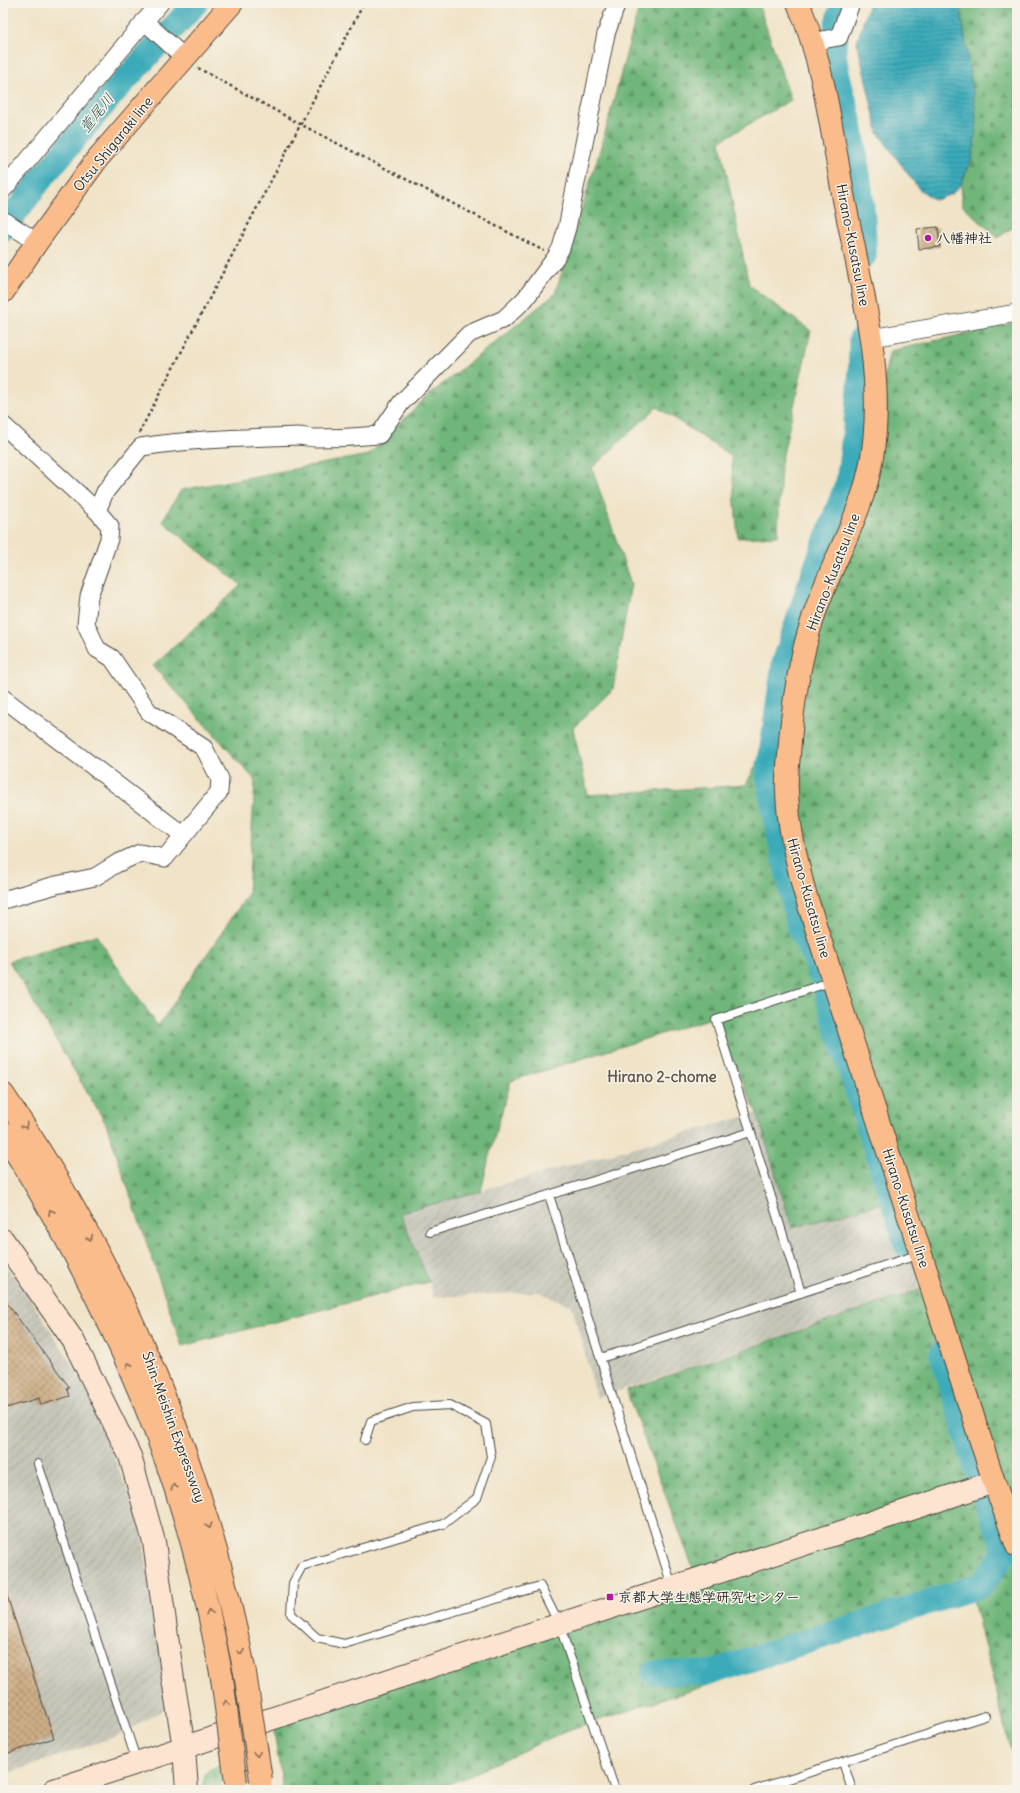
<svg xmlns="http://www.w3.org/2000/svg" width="1020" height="1793" viewBox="0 0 1020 1793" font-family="Delius,'Klee One',sans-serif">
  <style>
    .industrial { fill: url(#industrial-furrows) }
    .forest { fill: url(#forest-firs); stroke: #4e7052 }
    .water { fill: url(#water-rules); stroke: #336a72 }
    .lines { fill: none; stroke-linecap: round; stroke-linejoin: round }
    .river { stroke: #3baab9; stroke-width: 25 }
    .building { fill: url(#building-cross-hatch) }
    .lane-casing { stroke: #494742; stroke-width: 10 }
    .street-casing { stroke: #494742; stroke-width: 19 }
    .secondary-casing { stroke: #494742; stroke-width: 24 }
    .primary-casing { stroke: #494742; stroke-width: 24 }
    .highway-casing { stroke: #494742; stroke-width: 24 }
    .path { stroke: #494742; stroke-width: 2.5; stroke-dasharray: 3 3; stroke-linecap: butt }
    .lane { stroke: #fff; stroke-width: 8 }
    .street { stroke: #fff; stroke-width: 17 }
    .secondary { stroke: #fde4d1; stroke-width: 22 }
    .primary { stroke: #fabc8b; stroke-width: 22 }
    .highway { stroke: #fabc8b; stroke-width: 22 }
    .highway-bridge-casing { stroke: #494742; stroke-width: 24; stroke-linecap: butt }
    .highway-bridge { stroke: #fabc8b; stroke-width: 22 }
    .oneway { stroke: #886c56 }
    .poi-dot { fill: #b5179e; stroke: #f7f3e8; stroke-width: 1.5 }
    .labels { text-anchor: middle; stroke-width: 3; stroke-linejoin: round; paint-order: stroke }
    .street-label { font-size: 14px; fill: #2b2b2b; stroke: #f7f3e8 }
    .poi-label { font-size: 14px; font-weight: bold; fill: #2b2b2b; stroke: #f7f3e8; text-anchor: start }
    .water-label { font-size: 15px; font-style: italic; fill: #31575d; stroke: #f7f3e8 }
    .neighbourhood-label { font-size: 15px; font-weight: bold; fill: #64594b; stroke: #f7f3e8 }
  </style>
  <defs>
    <pattern id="industrial-furrows" width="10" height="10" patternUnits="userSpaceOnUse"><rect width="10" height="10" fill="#c5c5b8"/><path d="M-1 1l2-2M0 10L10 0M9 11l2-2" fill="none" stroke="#a9a99e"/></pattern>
    <pattern id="forest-firs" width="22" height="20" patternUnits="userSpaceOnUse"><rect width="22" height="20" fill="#70b67a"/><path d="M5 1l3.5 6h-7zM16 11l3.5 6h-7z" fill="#5c9464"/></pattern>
    <pattern id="water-rules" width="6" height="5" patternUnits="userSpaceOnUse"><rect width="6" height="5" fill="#3baab9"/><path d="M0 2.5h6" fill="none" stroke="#328b97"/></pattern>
    <pattern id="building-cross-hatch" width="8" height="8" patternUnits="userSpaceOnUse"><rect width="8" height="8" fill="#ceaf87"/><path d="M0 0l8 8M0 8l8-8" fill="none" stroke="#a78f6f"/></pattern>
  </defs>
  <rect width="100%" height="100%" fill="#f7f3e8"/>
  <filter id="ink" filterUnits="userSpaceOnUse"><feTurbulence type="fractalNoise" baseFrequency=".025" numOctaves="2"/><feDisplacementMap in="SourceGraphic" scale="8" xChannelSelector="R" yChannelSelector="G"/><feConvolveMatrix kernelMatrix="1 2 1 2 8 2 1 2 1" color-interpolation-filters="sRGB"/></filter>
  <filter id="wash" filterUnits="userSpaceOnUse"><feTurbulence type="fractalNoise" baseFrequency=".012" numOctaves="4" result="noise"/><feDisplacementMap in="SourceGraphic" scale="16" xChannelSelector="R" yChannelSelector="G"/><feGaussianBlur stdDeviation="0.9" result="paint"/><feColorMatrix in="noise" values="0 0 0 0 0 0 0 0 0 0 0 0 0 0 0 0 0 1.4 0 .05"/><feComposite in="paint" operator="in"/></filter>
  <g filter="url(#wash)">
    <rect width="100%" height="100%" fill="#f0e3c7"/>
    <path class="industrial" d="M757 1113 792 1228 900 1198 928 1287 597 1398 572 1306 539 1292 433 1297 429 1282 400 1213Z
      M3 1264 23 1288 86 1386 141 1526 168 1707 120 1735 3 1775Z"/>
    <path class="forest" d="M640 3H758L791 100 720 141 749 285 811 331 781 463 778 536 738 538 731 456 657 407 592 468 631 584 613 689 573 728 588 795 746 785 797 683 843 551 890 351 1017 322V1765L1009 1745 973 1600 568 1730 437 1790H283L272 1718 697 1579 626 1390 928 1287 900 1198 792 1228 757 1113 712 1018 511 1081 491 1149 481 1191 400 1213 429 1282 182 1346 106 1124 9 961 96 935 158 1026 248 894 255 780 153 666 241 585 162 521 181 490 368 455 424 399 555 294 603 140Z
      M960 3H1017V224L998 238 962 205 961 184 972 159 977 123Z
      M222 1765C223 1774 221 1781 221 1790H204C203 1772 205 1770 222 1765Z"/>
    <path class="water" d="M869 3H960L977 123 972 159 961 184 952 194 935 200 919 189 878 133 857 42Z"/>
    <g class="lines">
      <path class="river" d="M840 13C825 57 843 86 851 129 858 171 865 214 864 256
        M3 229 44 175 115 91 196 3
        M820 974 816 960 799 927 775 815 768 775 784 663 811 580 848 482 860 389 861 339
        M827 996 907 1246
        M942 1354 978 1474
        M654 1673H709L982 1585 1005 1552 986 1497"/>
    </g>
    <g id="blocks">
      <path class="building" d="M938 227 940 247 919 249 917 229Z
        M3 1298 70 1388H67L70 1396 41 1405 39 1398 3 1409Z
        M3 1584 54 1738 3 1755Z"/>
    </g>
  </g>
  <g filter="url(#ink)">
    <use href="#blocks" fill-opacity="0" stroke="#494742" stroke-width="1"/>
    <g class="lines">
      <g class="lane-casing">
        <path id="lane" d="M549 1195 672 1586
          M430 1232 751 1132
          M801 1293 716 1020 833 981
          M601 1358 920 1254
          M365 1440 371 1421 413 1407 450 1405 486 1424 491 1457 477 1498 443 1524 302 1566 293 1583 291 1614 317 1638 344 1644 540 1586 559 1624 615 1790
          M38 1464 137 1762
          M843 1762 852 1790
          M754 1790 985 1716"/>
      </g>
      <g class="street-casing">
        <path id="street" d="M144 21 185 58
          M811 42 839 37 851 3
          M3 190 160 3
          M3 220 37 242
          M871 338 1017 313
          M3 425 97 511
          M3 698 183 835
          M3 900 56 885 95 877 116 864 140 853 165 858 219 792 220 779 204 748 149 712 112 658 97 649 86 624 89 596 109 539 110 526 97 511 105 492 141 447C193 439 245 438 297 436 303 436 309 438 315 438 337 438 358 437 379 435L401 403 469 334 504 319 525 299 556 257 561 248 567 228 606 34 617 3"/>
      </g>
      <g class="secondary-casing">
        <path id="secondary" d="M3 1240 73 1340 130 1456 154 1542 172 1673 184 1748 187 1790
          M54 1790 994 1482"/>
      </g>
      <g class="primary-casing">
        <path id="primary" d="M798 3C823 60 832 133 843 194 859 279 886 370 872 457 864 512 831 563 814 615 799 660 792 708 789 755 788 767 786 779 787 791 788 825 796 858 804 890L994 1482 1017 1546
          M3 292 37 242 98 158 232 3"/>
      </g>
      <g class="highway-casing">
        <path id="highway" d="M3 1094C125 1274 203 1460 245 1673
          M3 1133C26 1167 46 1203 66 1239 120 1338 165 1442 194 1551 205 1593 214 1636 222 1678"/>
      </g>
      <path class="path" d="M198 68 300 124 544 251
        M139 433 364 3"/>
      <use href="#lane" class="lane"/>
      <use href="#street" class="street"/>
      <use href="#secondary" class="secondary"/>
      <use href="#primary" class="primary"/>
      <use href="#highway" class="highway"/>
      <g class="highway-bridge-casing">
        <path id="highway-bridge" d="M245 1673 261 1780
          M222 1678 236 1783"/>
      </g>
      <use href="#highway-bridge" class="highway-bridge"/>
    </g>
    <defs><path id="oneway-chevron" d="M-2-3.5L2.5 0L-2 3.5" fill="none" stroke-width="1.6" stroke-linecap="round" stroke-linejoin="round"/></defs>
    <g class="oneway">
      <use href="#oneway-chevron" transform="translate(25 1126) rotate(56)"/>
      <use href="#oneway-chevron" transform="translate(51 1212) rotate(-119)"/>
      <use href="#oneway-chevron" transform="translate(90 1238) rotate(62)"/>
      <use href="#oneway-chevron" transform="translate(129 1365) rotate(-112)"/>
      <use href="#oneway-chevron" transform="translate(174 1487) rotate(-108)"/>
      <use href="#oneway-chevron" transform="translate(209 1526) rotate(74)"/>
      <use href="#oneway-chevron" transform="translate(209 1612) rotate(-103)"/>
      <use href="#oneway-chevron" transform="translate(241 1652) rotate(79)"/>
      <use href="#oneway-chevron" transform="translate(226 1703) rotate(-98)"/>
      <use href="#oneway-chevron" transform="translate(257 1754) rotate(82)"/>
    </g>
  </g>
  <g class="poi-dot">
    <circle cx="928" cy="238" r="4"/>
    <rect x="606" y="1593" width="8" height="8" rx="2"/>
  </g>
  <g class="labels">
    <g class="street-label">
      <text transform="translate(113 144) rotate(-51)" y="5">Otsu Shigaraki line</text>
      <text transform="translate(853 245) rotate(79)" y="5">Hirano-Kusatsu line</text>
      <text transform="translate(833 572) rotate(-69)" y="5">Hirano-Kusatsu line</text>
      <text transform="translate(809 898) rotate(74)" y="5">Hirano-Kusatsu line</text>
      <text transform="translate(906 1208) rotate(72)" y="5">Hirano-Kusatsu line</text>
      <text transform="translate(174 1427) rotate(70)" y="5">Shin-Meishin Expressway</text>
    </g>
    <g class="poi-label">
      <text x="936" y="243">八幡神社</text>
      <text x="618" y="1602">京都大学生態学研究センター</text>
    </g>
    <g class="water-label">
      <text transform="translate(97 113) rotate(-51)" y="5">萱尾川</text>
    </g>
    <g class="neighbourhood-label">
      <text x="662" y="1082">Hirano 2-chome</text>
    </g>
  </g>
  <rect width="1020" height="1793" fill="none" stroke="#f7f3e8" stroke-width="16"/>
</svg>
